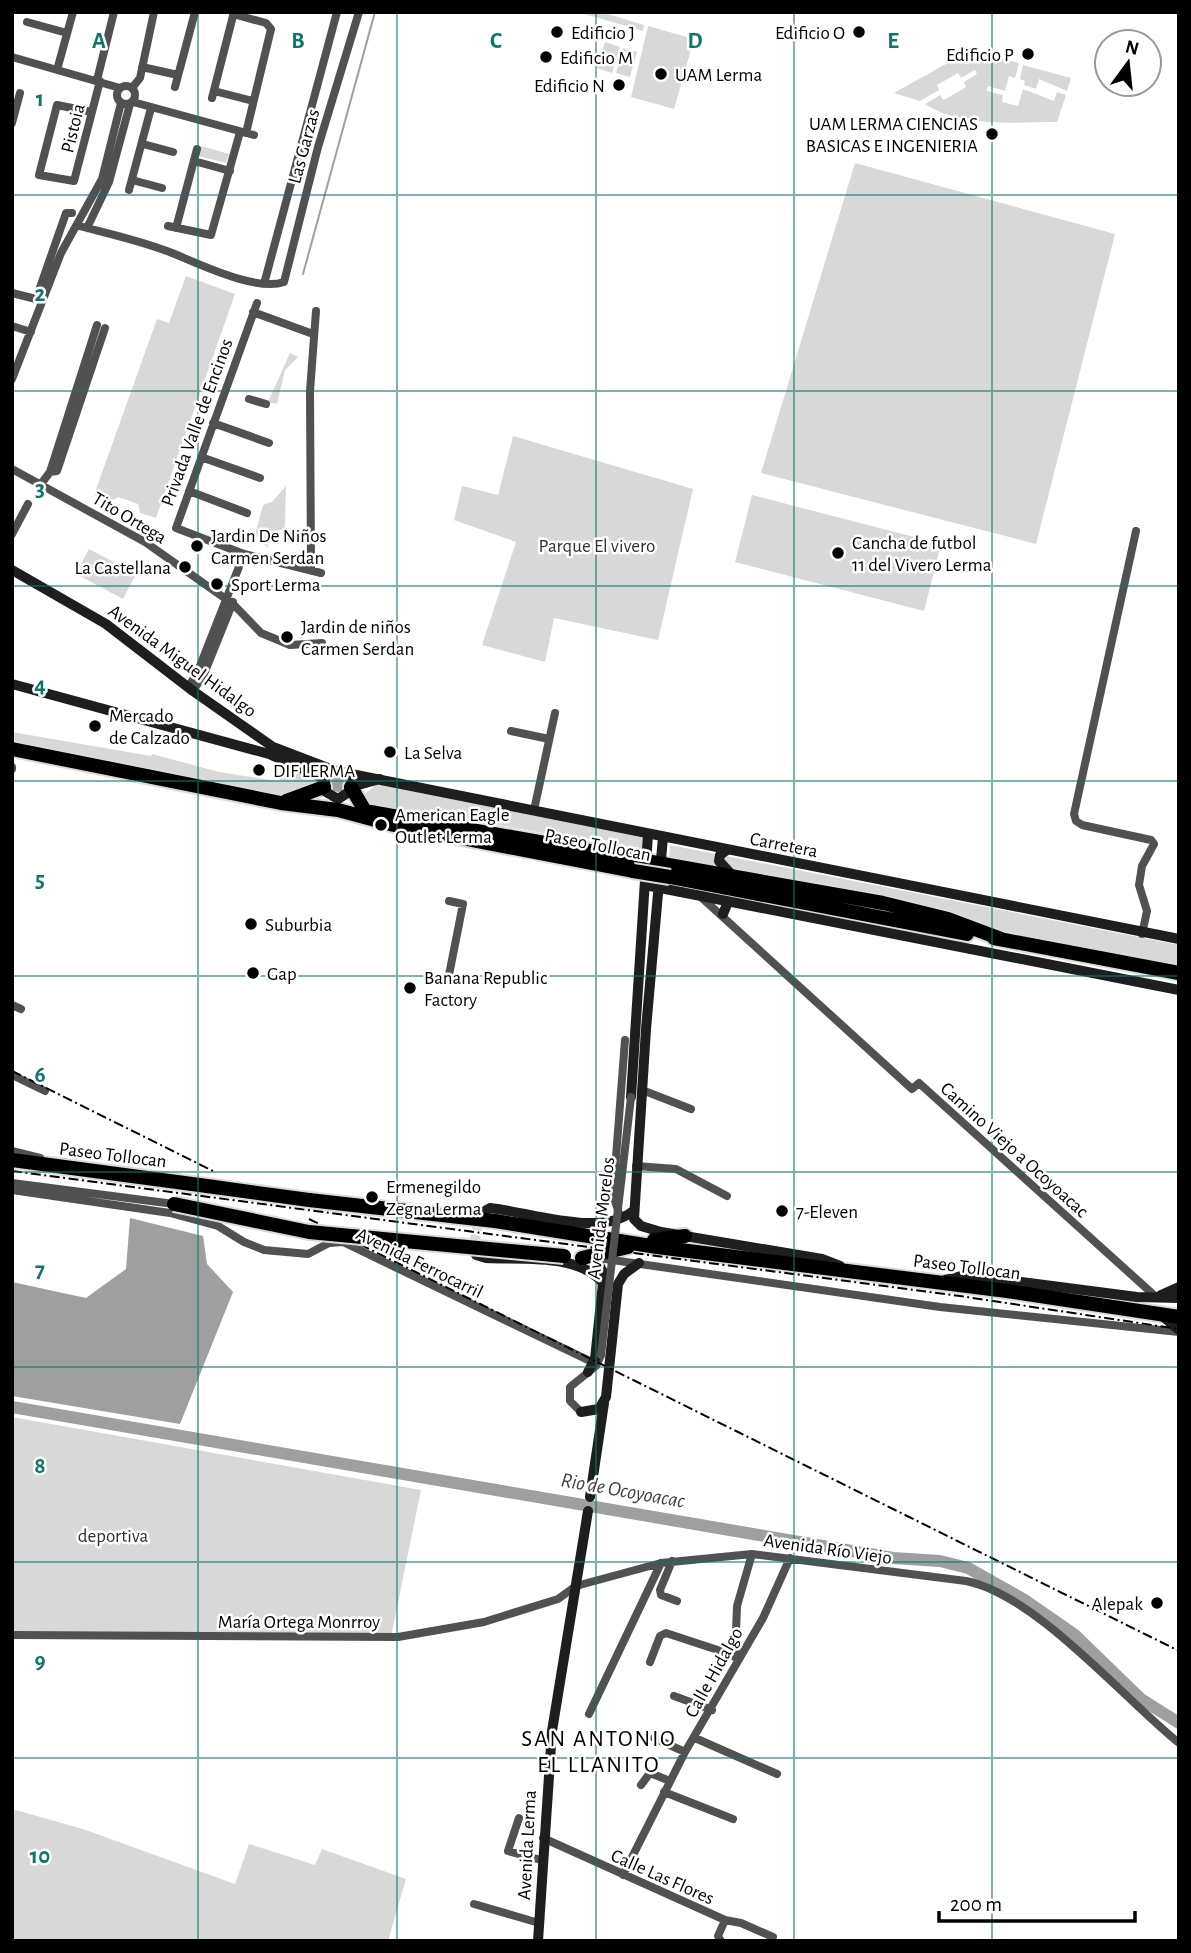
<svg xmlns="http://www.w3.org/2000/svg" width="1191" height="1953" viewBox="0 0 1191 1953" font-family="'Alegreya Sans',sans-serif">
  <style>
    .green { fill: #d8d8d8 }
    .water { fill: #9f9f9f }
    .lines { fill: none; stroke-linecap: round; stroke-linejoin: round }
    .stream { stroke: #9f9f9f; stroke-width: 2 }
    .river { stroke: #9f9f9f; stroke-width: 12 }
    .secondary-tunnel { stroke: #d9d9d9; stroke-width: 10; stroke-dasharray: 10 5; stroke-linecap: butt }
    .highway-casing { stroke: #dbdbdb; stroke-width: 18 }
    .street { stroke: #515151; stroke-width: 8 }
    .secondary { stroke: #1e1e1e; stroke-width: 10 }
    .highway { stroke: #000; stroke-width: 14 }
    .rail { stroke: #000; stroke-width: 2; stroke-dasharray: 10 3.5 2 3.5; stroke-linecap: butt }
    .highway-bridge-casing { stroke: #dbdbdb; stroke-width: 18; stroke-linecap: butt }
    .street-bridge { stroke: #515151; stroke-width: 8 }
    .highway-bridge { stroke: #000; stroke-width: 14 }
    .grid { fill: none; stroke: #0f766e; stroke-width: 2; stroke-opacity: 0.55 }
    .poi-dot { fill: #000; stroke: #fff; stroke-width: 2.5 }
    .labels { text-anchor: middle; stroke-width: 5; stroke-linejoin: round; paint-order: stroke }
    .poi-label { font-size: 19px; fill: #000; stroke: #fff; text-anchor: start }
    .street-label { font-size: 19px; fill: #000; stroke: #fff }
    .park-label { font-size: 19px; fill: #2f2f2f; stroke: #fff }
    .water-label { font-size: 21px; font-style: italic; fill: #404040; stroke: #fff }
    .quarter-label { font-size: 23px; letter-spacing: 2px; fill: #000; stroke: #fff }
    .grid-label { font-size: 23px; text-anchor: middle; font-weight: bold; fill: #0f766e; stroke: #fff; stroke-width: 5; stroke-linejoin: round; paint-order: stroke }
  </style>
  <rect width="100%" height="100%" fill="#fff"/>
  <path class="green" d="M578 12H601L644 25 643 31Z
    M648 26 694 39 674 109 631 97Z
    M605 42 620 47 612 73 597 68Z
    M623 48 637 52 630 77 616 73Z
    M971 50 1019 63 1015 78 1009 76 1005 91 988 86 987 91 1003 95 1002 102 1018 106 1023 89 1054 101 1057 92 1066 95 1057 122C1015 122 962 128 925 104L940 95 944 100 966 87 964 82 977 74 975 70 961 78 958 73 937 85 939 90 920 101 894 93Z
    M1023 65 1071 78 1067 91 1039 79 1036 89 1024 85 1025 81 1020 79Z
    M201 146 229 154 226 163 198 156Z
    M855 163 1115 234 1036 544 761 473Z
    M186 276 235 294 156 518 140 513 138 504 118 497 112 501 94 495 157 319 169 323Z
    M290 353 298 357 285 370 277 404 268 402Z
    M513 436 693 489 658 640 554 618 545 662 482 645 516 542 454 520 462 486 498 495Z
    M286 486 285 529 265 533 268 548 255 535 263 505 272 502Z
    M752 495 941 544 924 611 735 562Z
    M89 549 136 574 123 599 76 574Z
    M12 732 151 756 152 754 219 772 278 781 282 767 311 775 315 782 314 788 295 798 12 744Z
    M383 779 649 834 646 860C627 846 605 835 581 840L466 819 371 810 361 797Z
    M670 845 1179 945V972L669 859Z
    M12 1417 421 1490 391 1637 12 1632Z
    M12 1809 83 1829 235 1884 249 1844 315 1865 322 1849 406 1879 388 1941H12Z"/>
  <path class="water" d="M329 783a9 9 0 1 1 18 0a9 9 0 1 1-18 0Z
    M130 1218 203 1236 207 1264 233 1292 180 1424 12 1396V1282L86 1298 126 1269Z"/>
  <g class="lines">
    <path class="stream" d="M303 274 375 12"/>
    <path class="river" d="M12 1407 893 1558 940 1561 968 1568 1023 1599 1075 1635 1141 1699 1179 1723"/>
    <path class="secondary-tunnel" d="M474 1245 480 1214"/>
    <g class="highway-casing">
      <path id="highway" d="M12 749 281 803 338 810 394 825 633 871
        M351 787 365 811 883 903 948 919 1004 940
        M286 801 324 787
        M670 877 967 934
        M994 938 1179 973
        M12 1160 207 1186
        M309 1200 495 1221 657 1247 1007 1291 1179 1317
        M654 1240 685 1236
        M582 1258 628 1247"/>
    </g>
    <path class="street" d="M233 14 266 23 271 29 246 133
      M27 22 67 33
      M12 57 120 88
      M142 67 178 75
      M57 70 73 12
      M97 80 114 12
      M117 95a9 9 0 1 1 18 0a9 9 0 1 1-18 0Z
      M175 87 195 12
      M132 88 140 78 154 12
      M214 91 253 101
      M212 98 234 12
      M133 102 254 135
      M92 112 57 105 39 175 74 181 100 81
      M12 123 20 93
      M143 144 173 152
      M194 161 230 171
      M132 180 162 188
      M129 190 151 108
      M79 226C110 234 142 241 172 253 200 264 256 292 284 282L318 147 359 12
      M168 226 211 235 240 132
      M87 228 109 182 130 104
      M176 228 197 149
      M264 284 337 12
      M12 293 36 299 66 213H72
      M257 303 176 528 244 554 321 573
      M253 312 313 334
      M12 326 31 332
      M12 379 61 253 102 179 121 103
      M249 399 266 404
      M213 423 269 443
      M201 457 260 478
      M12 469 145 542 233 604 261 633 290 645 322 643
      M50 472 57 471 105 328
      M41 484 50 472 97 325
      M189 491 247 513
      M1136 531 1074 814 1076 821 1082 825 1151 840 1154 844 1142 866 1139 885 1147 911 1142 934
      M12 534 28 504
      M311 570 310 391 316 311
      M189 686 198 671 244 554
      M193 691 204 674 233 602
      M511 731 549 739
      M12 767V769
      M534 810 555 713
      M702 898 912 1089 919 1083 1155 1296
      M449 901 463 904 449 975
      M12 1005 21 1009
      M12 1075 45 1091
      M642 1090 691 1109
      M12 1151 40 1158
      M636 1166 676 1169 727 1196
      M12 1183 174 1204
      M12 1190 170 1213 218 1226 244 1242 264 1250 308 1254 329 1243 343 1242 594 1363
      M619 1213 613 1196 625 1040
      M605 1259 940 1307 1179 1332
      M581 1412 570 1401V1387L596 1366 601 1355
      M672 1561 660 1590 661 1595 677 1601
      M12 1635 398 1637 484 1622 558 1599 576 1586 661 1563 752 1554 966 1581C1036 1595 1122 1697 1179 1743
      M735 1657 737 1606 752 1554
      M650 1662 660 1636 666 1633 739 1657
      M674 1696 712 1710
      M589 1714 661 1563
      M654 1738 685 1752
      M695 1738 777 1774
      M641 1785 650 1773 670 1781
      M664 1792 733 1819
      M519 1818 508 1851 541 1860
      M543 1838 725 1920 741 1923 773 1937
      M623 1875 685 1752 763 1618 790 1558
      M474 1904 539 1923
      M721 1941 718 1936 725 1920"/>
    <path class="secondary" d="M12 570 106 624 193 691 273 747 336 771 1179 939
      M12 684 269 754 325 779
      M325 781 326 792 338 799 349 792 351 783
      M351 787 380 779
      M663 837 646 1029 634 1219 641 1226 661 1232 822 1259 840 1266
      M727 850 720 855 719 861 730 873
      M645 885 1179 990
      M723 914 728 902
      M631 1097 648 834
      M480 1214 490 1208C530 1212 600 1238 633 1211
      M474 1245 476 1255 486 1258C523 1260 578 1253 603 1283
      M945 1280 967 1275 1137 1297 1179 1298
      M1161 1295 1179 1287
      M1160 1314 1179 1330
      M588 1372 595 1359 603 1283V1272L596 1259
      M581 1412 599 1409 606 1397 618 1284 624 1274 639 1263
      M590 1497 604 1403
      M538 1941 552 1731 588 1511"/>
    <use href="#highway" class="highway"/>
    <path class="rail" d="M12 1071 213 1171
      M12 1171 960 1296 1179 1329
      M309 1219 1179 1651"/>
    <g class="highway-bridge-casing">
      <path id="highway-bridge" d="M633 871 670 877
        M207 1186 309 1200
        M174 1204 309 1232 564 1256"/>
    </g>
    <path class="street-bridge" d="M601 1355 631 1097"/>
    <use href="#highway-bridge" class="highway-bridge"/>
  </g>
  <path class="grid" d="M198 12V1941M397 12V1941M596 12V1941M794 12V1941M992 12V1941M12 195H1179M12 391H1179M12 586H1179M12 781H1179M12 976H1179M12 1172H1179M12 1367H1179M12 1562H1179M12 1758H1179"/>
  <g class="poi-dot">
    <circle cx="557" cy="32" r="7"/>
    <circle cx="859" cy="32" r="7"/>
    <circle cx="1028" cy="54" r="7"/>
    <circle cx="546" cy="57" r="7"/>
    <circle cx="661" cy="74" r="7"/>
    <circle cx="619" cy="85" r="7"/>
    <circle cx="992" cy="134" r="7"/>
    <circle cx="197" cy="546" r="7"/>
    <circle cx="838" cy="553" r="7"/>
    <circle cx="185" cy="567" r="7"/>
    <circle cx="217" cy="584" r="7"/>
    <circle cx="287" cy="637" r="7"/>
    <circle cx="95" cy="726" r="7"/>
    <circle cx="390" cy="752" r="7"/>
    <circle cx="259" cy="770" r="7"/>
    <circle cx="381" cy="825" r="7"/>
    <circle cx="251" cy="924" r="7"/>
    <circle cx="253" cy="973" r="7"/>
    <circle cx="410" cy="988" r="7"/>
    <circle cx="372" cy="1197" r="7"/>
    <circle cx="782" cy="1211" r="7"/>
    <circle cx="1157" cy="1603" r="7"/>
  </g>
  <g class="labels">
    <g class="poi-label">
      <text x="571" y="39">Edificio J</text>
      <text x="845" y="39" text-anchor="end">Edificio O</text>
      <text x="1014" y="61" text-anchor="end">Edificio P</text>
      <text x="560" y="64">Edificio M</text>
      <text x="675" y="81">UAM Lerma</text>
      <text x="605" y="92" text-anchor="end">Edificio N</text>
      <text x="978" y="130" text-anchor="end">UAM LERMA CIENCIAS<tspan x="978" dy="22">BASICAS E INGENIERIA</tspan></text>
      <text x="211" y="542">Jardin De Niños<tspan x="211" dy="22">Carmen Serdan</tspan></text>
      <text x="852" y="549">Cancha de futbol<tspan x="852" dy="22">11 del Vivero Lerma</tspan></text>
      <text x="171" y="574" text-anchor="end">La Castellana</text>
      <text x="231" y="591">Sport Lerma</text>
      <text x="301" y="633">Jardin de niños<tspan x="301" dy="22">Carmen Serdan</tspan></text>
      <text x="109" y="722">Mercado<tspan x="109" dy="22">de Calzado</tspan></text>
      <text x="404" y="759">La Selva</text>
      <text x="273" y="777">DIF LERMA</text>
      <text x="395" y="821">American Eagle<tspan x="395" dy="22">Outlet Lerma</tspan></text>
      <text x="265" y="931">Suburbia</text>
      <text x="267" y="980">Gap</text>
      <text x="424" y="984">Banana Republic<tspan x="424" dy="22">Factory</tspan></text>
      <text x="386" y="1193">Ermenegildo<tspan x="386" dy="22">Zegna Lerma</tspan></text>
      <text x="796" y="1218">7-Eleven</text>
      <text x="1143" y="1610" text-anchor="end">Alepak</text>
    </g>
    <g class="street-label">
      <text transform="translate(72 128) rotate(-76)" y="7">Pistoia</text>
      <text transform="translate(303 146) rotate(-75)" y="7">Las Garzas</text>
      <text transform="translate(196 422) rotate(-70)" y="7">Privada Valle de Encinos</text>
      <text transform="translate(130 517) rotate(31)" y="7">Tito Ortega</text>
      <text transform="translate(183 660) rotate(36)" y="7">Avenida Miguel Hidalgo</text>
      <text transform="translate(598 844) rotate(11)" y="7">Paseo Tollocan</text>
      <text transform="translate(784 844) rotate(11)" y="7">Carretera</text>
      <text transform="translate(1015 1149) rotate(42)" y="7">Camino Viejo a Ocoyoacac</text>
      <text transform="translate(113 1154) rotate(7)" y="7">Paseo Tollocan</text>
      <text transform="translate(600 1218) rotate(-83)" y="7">Avenida Morelos</text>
      <text transform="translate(420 1262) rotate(26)" y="7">Avenida Ferrocarril</text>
      <text transform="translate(967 1266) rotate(7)" y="7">Paseo Tollocan</text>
      <text transform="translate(828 1548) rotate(8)" y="7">Avenida Río Viejo</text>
      <text x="299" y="1628">María Ortega Monrroy</text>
      <text transform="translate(713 1672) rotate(-61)" y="7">Calle Hidalgo</text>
      <text transform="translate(526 1845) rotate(-87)" y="7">Avenida Lerma</text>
      <text transform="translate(663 1876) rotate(24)" y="7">Calle Las Flores</text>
    </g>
    <g class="park-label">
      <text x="597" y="552">Parque El vivero</text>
      <text x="113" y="1542">deportiva</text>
    </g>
    <g class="water-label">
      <text transform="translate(623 1490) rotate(10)" y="7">Rio de Ocoyoacac</text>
    </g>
    <g class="quarter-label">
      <text x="599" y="1746">SAN ANTONIO<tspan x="599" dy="26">EL LLANITO</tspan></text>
    </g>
  </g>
  <g class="grid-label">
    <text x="99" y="48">A</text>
    <text x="298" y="48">B</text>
    <text x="496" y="48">C</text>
    <text x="695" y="48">D</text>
    <text x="893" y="48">E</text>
    <text x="40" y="106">1</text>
    <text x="40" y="301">2</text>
    <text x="40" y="496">3</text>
    <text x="40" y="692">4</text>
    <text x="40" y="887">5</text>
    <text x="40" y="1082">6</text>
    <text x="40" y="1277">7</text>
    <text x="40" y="1473">8</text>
    <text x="40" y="1668">9</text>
    <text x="40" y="1863">10</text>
  </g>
  <rect width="1191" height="1953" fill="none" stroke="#000000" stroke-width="28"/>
  <g transform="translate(1128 63) rotate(15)"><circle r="33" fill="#ffffff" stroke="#999999" stroke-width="2"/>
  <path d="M0-5L12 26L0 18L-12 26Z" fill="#000000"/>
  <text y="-10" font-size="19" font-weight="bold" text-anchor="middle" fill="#000000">N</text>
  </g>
  <path d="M939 1911v10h196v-10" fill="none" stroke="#000000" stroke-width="3.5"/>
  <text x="950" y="1911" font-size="21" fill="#000000" stroke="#ffffff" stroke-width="5" paint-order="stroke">200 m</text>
</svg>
